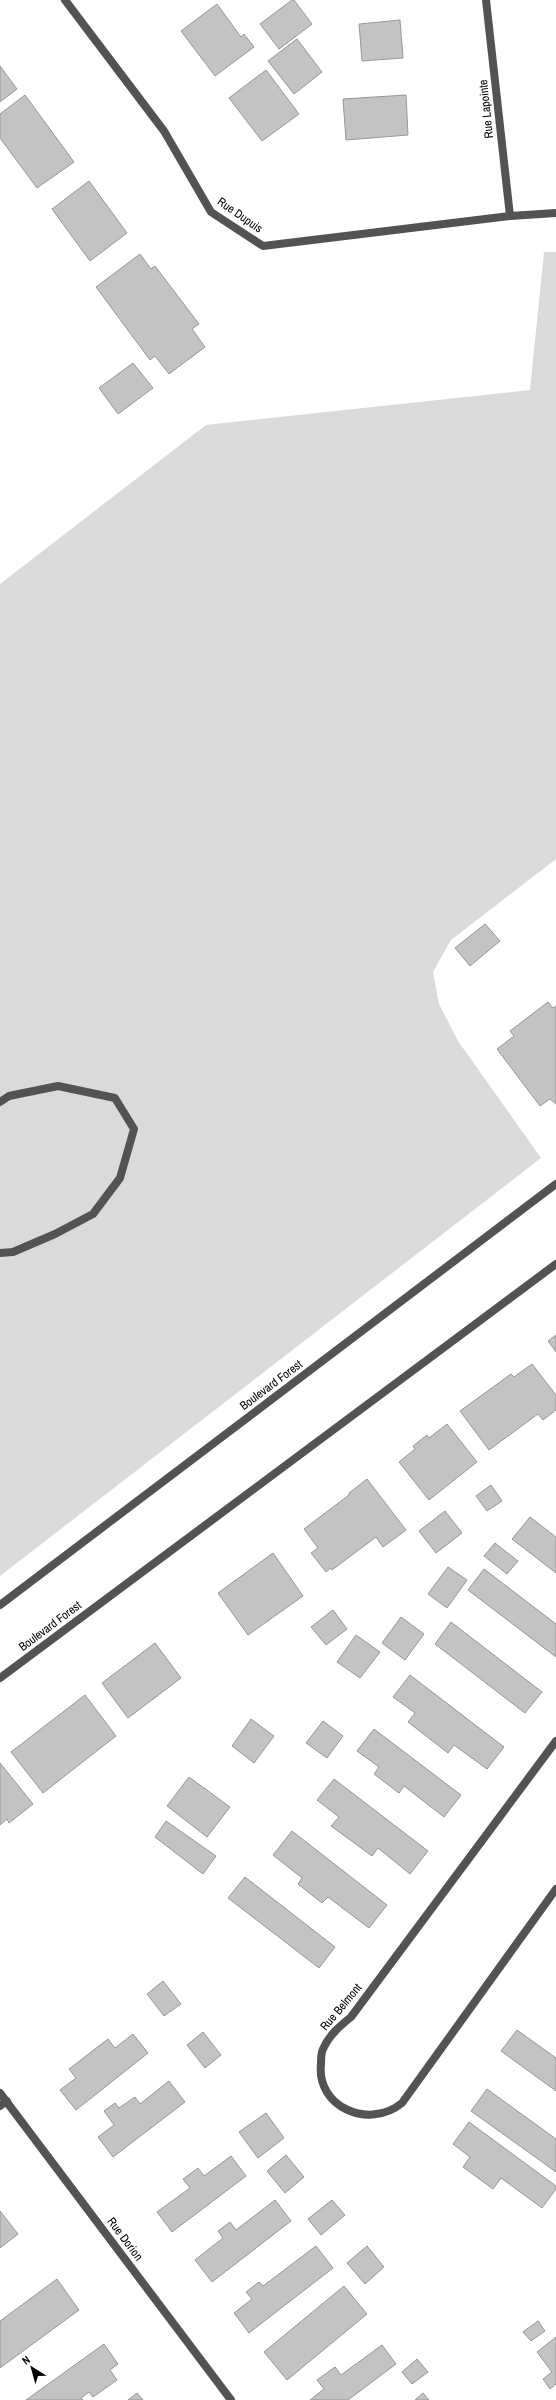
<svg xmlns="http://www.w3.org/2000/svg" width="556" height="2400" viewBox="0 0 556 2400" font-family="'Archivo Narrow',sans-serif">
  <style>
    .green { fill: #dadada }
    .building { fill: #c3c3c3; stroke: #979797 }
    .lines { fill: none; stroke-linecap: round; stroke-linejoin: round }
    .minor { stroke: #535353; stroke-width: 8 }
    .tertiary { stroke: #535353; stroke-width: 8 }
    .labels { text-anchor: middle; stroke-width: 3; stroke-linejoin: round; paint-order: stroke }
    .street-label { font-size: 12px; fill: #000; stroke: #fff }
  </style>
  <rect width="100%" height="100%" fill="#fff"/>
  <path class="green" d="M544 252H556V859L451 940 433 972 439 1004 458 1041 541 1158 0 1576V584L206 425 530 390Z"/>
  <path class="building" d="M292 0H294L312 24 279 49 260 24Z
    M217 4 241 37 244 34 254 47 215 76 181 31Z
    M400 20 403 58 362 61 359 24Z
    M297 39 322 72 294 94 268 61Z
    M0 66 17 89 0 102Z
    M266 70 299 114 262 141 229 98Z
    M25 95 74 162 37 188 0 138V114Z
    M406 95 408 135 346 140 343 99Z
    M89 181 127 233 90 261 52 209Z
    M140 254 151 269 155 266 199 324 192 329 205 347 169 374 155 356 150 360 96 287Z
    M133 363 153 388 118 414 99 388Z
    M485 924 500 941 470 966 455 948Z
    M548 1002 553 1008 556 1006V1104L550 1099 540 1106 497 1049 514 1036 510 1031Z
    M556 1335V1352L548 1341Z
    M532 1364 556 1395V1410L543 1420 538 1414 489 1450 460 1411 511 1374 514 1377Z
    M447 1424 477 1462 429 1500 399 1462 415 1449 413 1446 427 1435 429 1438Z
    M367 1479 406 1530 383 1547 376 1537 332 1570 331 1568 326 1572 311 1553 318 1548 304 1529 349 1495V1493Z
    M491 1485 502 1501 487 1511 476 1496Z
    M445 1511 462 1533 436 1553 419 1531Z
    M530 1517 556 1537V1573L512 1539Z
    M495 1543 518 1561 507 1574 484 1556Z
    M273 1553 303 1596 248 1635 218 1593Z
    M448 1567 467 1580 447 1608 428 1594Z
    M484 1569 556 1624V1657L468 1590Z
    M333 1610 347 1629 326 1645 311 1627Z
    M401 1617 424 1634 405 1660 382 1643Z
    M451 1622 542 1692 525 1713 435 1644Z
    M356 1635 380 1652 360 1678 337 1662Z
    M155 1643 181 1678 128 1718 102 1683Z
    M410 1675 504 1747 487 1769 454 1745 448 1753 408 1722 415 1713 393 1697Z
    M85 1695 116 1736 43 1793 11 1752Z
    M251 1719 274 1736 254 1763 232 1746Z
    M323 1721 343 1736 327 1758 306 1743Z
    M374 1729 461 1795 444 1817 404 1786 399 1793 374 1774 379 1767 357 1751Z
    M0 1763 33 1804 9 1823 7 1819 0 1825Z
    M189 1777 230 1807 207 1837 167 1806Z
    M334 1779 428 1851 410 1874 378 1848 372 1856 331 1826 339 1817 317 1800Z
    M166 1821 216 1856 203 1874 155 1837Z
    M292 1831 387 1905 369 1928 328 1897 322 1903 298 1884 302 1878 273 1855Z
    M245 1877 335 1947 319 1968 228 1898Z
    M163 1981 181 2004 164 2016 147 1994Z
    M517 2030 556 2058V2091L501 2051Z
    M203 2032 221 2055 205 2068 187 2045Z
    M133 2034 148 2053 76 2110 60 2090 76 2078 69 2069 108 2039 115 2048Z
    M169 2081 185 2102 113 2157 98 2137 114 2125 104 2111 115 2103 119 2108 135 2097 140 2104Z
    M487 2089 556 2139V2172L471 2111Z
    M266 2113 284 2138 258 2158 239 2132Z
    M469 2122 556 2186V2189L542 2208 501 2178 493 2189 463 2167 470 2157 453 2144Z
    M286 2155 304 2177 285 2193 267 2171Z
    M231 2156 246 2176 172 2232 157 2212 190 2188 183 2179 198 2168 204 2176Z
    M275 2200 291 2221 212 2282 195 2260 223 2238 218 2231 230 2222 236 2230Z
    M332 2200 345 2215 321 2235 308 2219Z
    M0 2211 18 2234 0 2248Z
    M316 2246 333 2268 249 2333 234 2313 252 2299 246 2292 259 2282 263 2286Z
    M367 2246 384 2267 365 2284 347 2263Z
    M57 2279 79 2310 0 2368V2321Z
    M344 2286 367 2314 287 2380 264 2352Z
    M538 2321 545 2331 531 2341 523 2332Z
    M556 2337V2384L550 2389 543 2379 552 2372 537 2352Z
    M104 2344 118 2364 110 2370 117 2380 93 2397 89 2392 81 2398 83 2400H26Z
    M382 2345 396 2364 348 2400H310L324 2389 317 2380 335 2367 341 2375Z
    M417 2359 428 2372 412 2384 402 2372Z
    M137 2393 143 2400H128Z
    M423 2393 429 2400H415Z"/>
  <g class="lines">
    <path class="minor" d="M65 0 164 131 211 212 263 246 510 216 556 213
      M486 0 510 216
      M0 1102 9 1096 58 1086 115 1098 134 1129 120 1178 93 1214 55 1234 13 1252 0 1253
      M556 1741 351 2017C340 2026 329 2035 323 2049 321 2053 321 2059 321 2064 316 2107 369 2130 402 2103L556 1889
      M0 2093 231 2400
      M0 2106 7 2101"/>
    <path class="tertiary" d="M0 1605 556 1184
      M0 1678 556 1264"/>
  </g>
  <g class="labels">
    <g class="street-label">
      <text transform="translate(486 109) rotate(-96)" y="4">Rue Lapointe</text>
      <text transform="translate(240 215) rotate(35)" y="4">Rue Dupuis</text>
      <text transform="translate(271 1385) rotate(-37)" y="4">Boulevard Forest</text>
      <text transform="translate(50 1626) rotate(-37)" y="4">Boulevard Forest</text>
      <text transform="translate(341 2007) rotate(-50)" y="4">Rue Belmont</text>
      <text transform="translate(125 2239) rotate(53)" y="4">Rue Dorion</text>
    </g>
  </g>
  <g transform="translate(32 2368) rotate(323)" stroke="#ffffff" stroke-width="3" paint-order="stroke">
  <path d="M0-3L7 15L0 10L-7 15Z" fill="#000000"/>
  <text y="-6" font-size="11" font-weight="bold" text-anchor="middle" fill="#000000">N</text>
  </g>
</svg>
